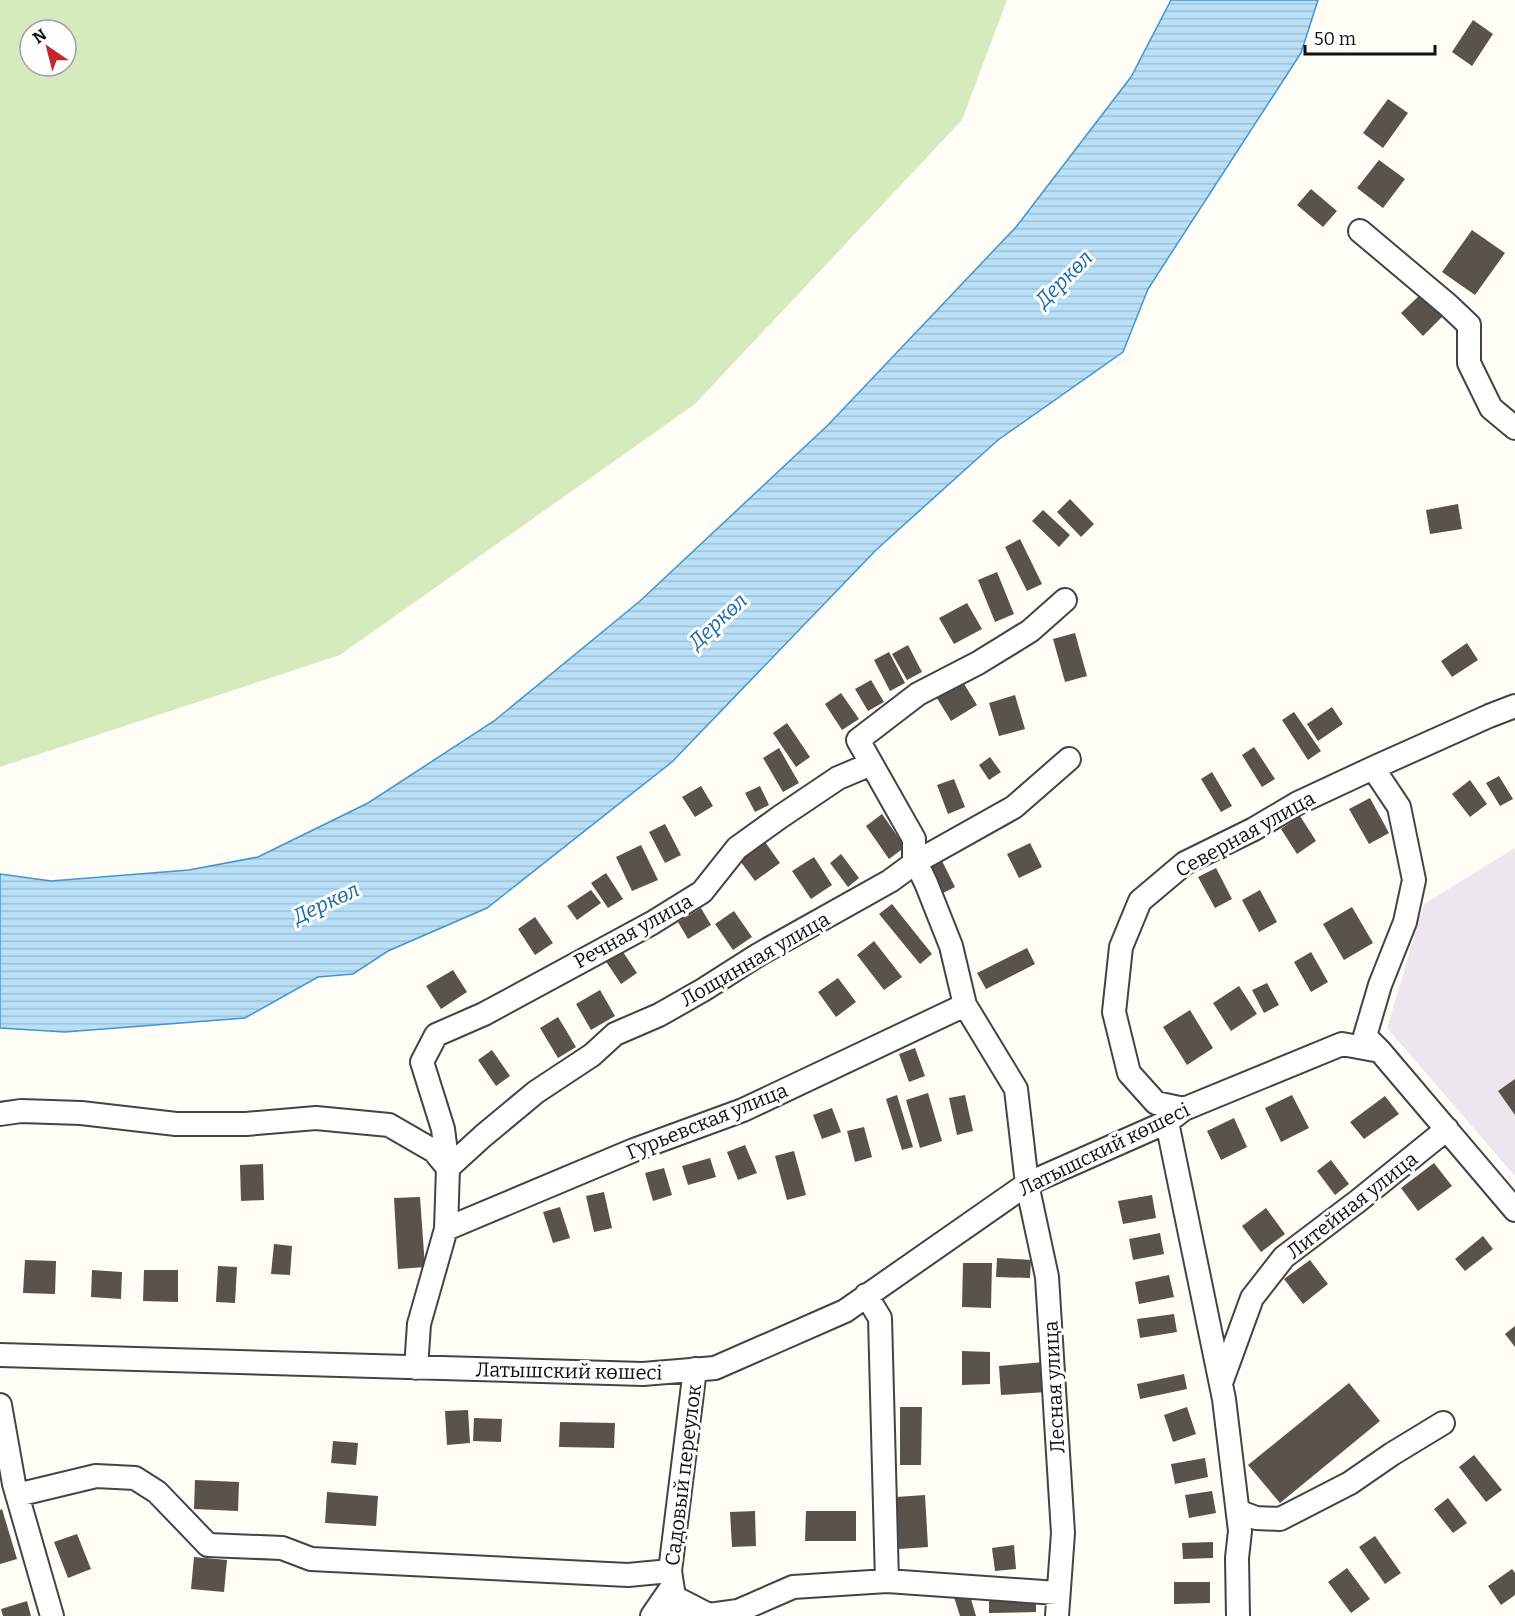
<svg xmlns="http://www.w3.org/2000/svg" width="1515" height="1616" viewBox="0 0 1515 1616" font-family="Bitter,serif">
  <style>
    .industrial { fill: #eee6ef }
    .garden { fill: #d5ebbd; fill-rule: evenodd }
    .water { fill: url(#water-rules); stroke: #3f96cf; stroke-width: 1.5 }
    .building { fill: #5a524d }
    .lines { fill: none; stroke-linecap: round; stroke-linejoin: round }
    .minor-casing { stroke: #444; stroke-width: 26 }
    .minor { stroke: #fff; stroke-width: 22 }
    .labels { text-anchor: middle; stroke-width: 6; stroke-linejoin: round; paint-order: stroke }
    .street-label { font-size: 20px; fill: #111; stroke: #fff }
    .water-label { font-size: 21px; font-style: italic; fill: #1768a6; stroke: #fff }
  </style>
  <defs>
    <pattern id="water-rules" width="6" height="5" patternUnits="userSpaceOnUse" patternTransform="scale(1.5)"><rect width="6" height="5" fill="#b9e0f7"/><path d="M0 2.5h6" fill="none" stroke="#9ebfd3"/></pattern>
  </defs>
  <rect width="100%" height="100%" fill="#fffdf5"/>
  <path class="industrial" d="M1515 848V1176L1387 1028 1424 904Z"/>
  <path class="garden" d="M0 0H1007L962 120 695 404 340 655 0 767ZM30 30H66V66H30Z"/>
  <path class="water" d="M1171 0H1318L1301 53 1148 289 1123 352 998 440 876 550 672 762 487 908 388 951 353 974 318 977 245 1018 65 1032 0 1028V874L51 881 189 870 258 857 368 803 494 721 640 601 828 425 1016 227 1131 77Z"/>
  <path class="building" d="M1473 20 1493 34 1472 66 1452 52Z
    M1388 99 1408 113 1383 148 1363 133Z
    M1379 160 1405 179 1383 208 1357 188Z
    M1311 189 1337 211 1323 227 1297 205Z
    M1472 230 1505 253 1475 295 1442 272Z
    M1421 294 1443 316 1423 336 1401 313Z
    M1070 499 1094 524 1081 537 1057 512Z
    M1458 504 1462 529 1430 534 1426 510Z
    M1043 510 1070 535 1059 547 1032 521Z
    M1020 539 1042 584 1027 591 1005 547Z
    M997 572 1014 614 995 622 978 580Z
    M967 603 982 629 954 644 939 618Z
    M1075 633 1087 676 1065 682 1053 639Z
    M1467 643 1478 660 1452 677 1441 661Z
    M908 645 922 672 907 680 892 654Z
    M889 652 905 683 890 691 874 660Z
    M961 679 977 705 951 721 935 695Z
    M871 680 884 702 868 711 855 689Z
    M841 693 859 719 842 730 825 704Z
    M1015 695 1025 729 999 736 989 703Z
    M1332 707 1343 724 1318 741 1307 724Z
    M1294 712 1321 751 1308 760 1282 720Z
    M787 723 810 757 796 767 773 733Z
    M1254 747 1275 779 1262 787 1242 755Z
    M779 748 799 783 783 792 763 758Z
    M990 757 1001 772 989 780 979 765Z
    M1212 772 1232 806 1221 812 1201 779Z
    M1499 776 1513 799 1500 806 1486 783Z
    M954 779 965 807 948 814 937 785Z
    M1470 780 1487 804 1470 817 1452 794Z
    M701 786 713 806 695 817 682 797Z
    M760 786 769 805 755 812 745 793Z
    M1370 798 1389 833 1369 844 1349 809Z
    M882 814 905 847 889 859 866 826Z
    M1300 816 1316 841 1297 854 1281 829Z
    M665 824 681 855 665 863 649 832Z
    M763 839 780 863 755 881 738 858Z
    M1030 843 1042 867 1019 878 1007 854Z
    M641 845 658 880 632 891 616 857Z
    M841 854 859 878 848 887 830 863Z
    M814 857 832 885 811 899 792 871Z
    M942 861 955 887 941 894 927 868Z
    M1216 868 1232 899 1215 908 1198 877Z
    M606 873 623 899 608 908 591 883Z
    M591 890 601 903 577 920 567 906Z
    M1260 890 1277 922 1259 932 1242 900Z
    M892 904 932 954 920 964 879 914Z
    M1352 907 1373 943 1344 960 1323 924Z
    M701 908 711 925 688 939 678 922Z
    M734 911 752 937 733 950 715 924Z
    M535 917 553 943 535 955 518 929Z
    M874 941 902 977 884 990 857 955Z
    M619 946 637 973 621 984 603 957Z
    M1027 948 1035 964 986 989 977 973Z
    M1311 952 1328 982 1311 992 1294 962Z
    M453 970 467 992 441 1009 426 986Z
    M838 978 856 1002 836 1017 818 992Z
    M1267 983 1279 1005 1264 1013 1252 990Z
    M1239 986 1257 1014 1231 1031 1213 1003Z
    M600 990 615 1016 591 1030 576 1004Z
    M1190 1010 1213 1048 1187 1065 1163 1027Z
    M558 1017 576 1047 558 1058 540 1028Z
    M915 1048 925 1076 909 1082 899 1054Z
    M492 1050 510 1076 496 1086 478 1060Z
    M1515 1079V1115L1498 1091Z
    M928 1093 942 1141 920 1148 906 1100Z
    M897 1095 913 1147 902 1150 886 1099Z
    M965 1095 973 1131 957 1135 949 1098Z
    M1292 1095 1309 1128 1281 1142 1265 1108Z
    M1385 1096 1399 1114 1364 1139 1350 1122Z
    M832 1108 841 1132 822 1139 813 1115Z
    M1234 1118 1247 1147 1221 1160 1207 1131Z
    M864 1127 872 1157 855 1162 847 1131Z
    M745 1145 757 1173 738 1180 727 1152Z
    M794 1151 806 1195 787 1200 775 1156Z
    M710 1158 716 1177 688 1185 682 1166Z
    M1331 1160 1349 1184 1335 1195 1317 1171Z
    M1434 1163 1452 1186 1418 1211 1401 1188Z
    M263 1164 264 1200 241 1201 240 1165Z
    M664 1168 672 1195 653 1201 645 1173Z
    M604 1192 612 1228 594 1232 586 1196Z
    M1152 1195 1156 1218 1123 1224 1118 1201Z
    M420 1197 425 1267 398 1269 394 1198Z
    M560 1207 570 1238 553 1243 543 1212Z
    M1266 1208 1285 1234 1261 1252 1242 1226Z
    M1160 1233 1164 1254 1133 1260 1129 1239Z
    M1483 1236 1493 1249 1465 1271 1455 1259Z
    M274 1244 292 1246 290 1275 271 1274Z
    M997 1258 1031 1260 1030 1278 996 1277Z
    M25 1260 56 1261 55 1294 23 1293Z
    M1310 1260 1328 1284 1303 1304 1284 1279Z
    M963 1263H992L991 1308 962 1307Z
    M218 1266 237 1267 235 1303 216 1302Z
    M92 1270 122 1272 121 1299 91 1297Z
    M144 1270H178V1302L143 1301Z
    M1169 1275 1174 1297 1139 1304 1135 1282Z
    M1174 1314 1177 1332 1140 1338 1137 1319Z
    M1515 1326V1347L1505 1334Z
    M962 1351 990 1352V1384L962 1385Z
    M1044 1362 1047 1392 1001 1395 999 1366Z
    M1184 1374 1187 1389 1140 1399 1137 1384Z
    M1349 1383 1380 1421 1280 1503 1248 1465Z
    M900 1407H922L921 1465H900Z
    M1187 1407 1196 1434 1173 1442 1164 1415Z
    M468 1410 470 1443 447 1445 445 1411Z
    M474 1418 502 1419 501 1442 473 1441Z
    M560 1422 615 1423 614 1448 559 1447Z
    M333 1441 358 1443 356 1465 331 1463Z
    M1474 1455 1502 1490 1486 1502 1459 1467Z
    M1205 1458 1208 1477 1175 1484 1171 1464Z
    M195 1480 239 1482 238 1511 194 1509Z
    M1212 1491 1216 1513 1189 1518 1185 1495Z
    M327 1492 378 1496 376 1526 325 1523Z
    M925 1495 928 1547 899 1549 896 1497Z
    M1448 1498 1467 1523 1453 1533 1434 1509Z
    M2 1509 17 1559 0 1564V1510Z
    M755 1511 756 1546 732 1547 730 1512Z
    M806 1511H856V1541H805Z
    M77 1534 91 1569 68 1578 54 1542Z
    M1375 1536 1401 1573 1385 1584 1359 1547Z
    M1213 1542V1558L1183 1559 1182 1543Z
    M1014 1545 1016 1569 995 1571 992 1548Z
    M194 1557 227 1560 224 1592 191 1589Z
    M1347 1568 1370 1599 1351 1613 1328 1582Z
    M1512 1569 1515 1573V1595L1501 1605 1488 1586Z
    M1174 1582H1210V1603L1174 1604Z
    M968 1589 976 1616H960L953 1594Z
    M1036 1593V1612L989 1613V1594Z
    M27 1601 31 1616H3L1 1609Z"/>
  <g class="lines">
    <g class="minor-casing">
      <path id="minor" d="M1360 231 1448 305 1469 325V363L1491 408 1515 428
        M1373 768 1399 807 1414 880 1405 922 1380 985 1365 1036 1380 1051 1515 1210
        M1184 1109 1156 1103 1129 1073 1114 1012 1121 947 1140 901 1185 863 1254 829 1298 803 1373 768 1489 716 1515 706
        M0 1114 21 1111 81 1113 176 1124H246L316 1118 389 1125 434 1151 448 1168 483 1136 536 1092 592 1055 615 1034 659 1015 703 990 758 955 890 881 916 862 1014 807 1069 759
        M1167 1122 1224 1399 1240 1531 1237 1558 1238 1616
        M446 1229 634 1150 743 1110 965 1005
        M866 1295 880 1318 887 1581
        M0 1355 643 1374 715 1368 845 1311 1027 1184 1167 1122 1184 1109 1342 1044 1380 1051
        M416 1368 419 1324 446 1229 448 1168 443 1129 422 1062 436 1035 484 1014 652 923 702 892 737 848 780 817 838 778 871 764
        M1221 1383 1252 1298 1284 1257 1358 1201 1447 1129
        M0 1405 14 1484 52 1616
        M17 1495 96 1476 135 1478 157 1492 208 1545 282 1548 311 1559 628 1575 670 1571
        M1238 1511 1256 1518 1280 1519 1350 1483 1392 1454 1443 1423
        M674 1597 709 1615 738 1611 793 1587 887 1581 1057 1593
        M652 1616 672 1587
        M677 1616 670 1571 695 1369
        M1057 1616 1063 1533 1047 1277 1027 1184 1016 1089 965 1005 951 946 926 883 914 858V839L858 740 918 694 978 663 1030 631 1065 600"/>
    </g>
    <use href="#minor" class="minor"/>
  </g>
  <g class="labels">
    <g class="street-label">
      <text transform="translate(1245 834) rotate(-29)" y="7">Северная улица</text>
      <text transform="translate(633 931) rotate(-29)" y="7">Речная улица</text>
      <text transform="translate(755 959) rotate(-30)" y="7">Лощинная улица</text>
      <text transform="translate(707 1121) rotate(-22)" y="7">Гурьевская улица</text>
      <text transform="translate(1104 1149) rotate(-26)" y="7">Латышский көшесі</text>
      <text transform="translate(1352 1205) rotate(-38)" y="7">Литейная улица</text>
      <text transform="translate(569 1371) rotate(1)" y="7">Латышский көшесі</text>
      <text transform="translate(1054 1387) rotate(-93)" y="7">Лесная улица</text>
      <text transform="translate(683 1475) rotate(-83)" y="7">Садовый переулок</text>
    </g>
    <g class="water-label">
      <text transform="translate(1064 279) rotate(-45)" y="7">Деркөл</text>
      <text transform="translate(718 621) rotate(-43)" y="7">Деркөл</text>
      <text transform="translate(326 903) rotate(-25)" y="7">Деркөл</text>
    </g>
  </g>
  <g transform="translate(48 48) rotate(325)"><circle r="28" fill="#ffffff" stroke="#a0a0a0" stroke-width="1.5"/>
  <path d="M0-4.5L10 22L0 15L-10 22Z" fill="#c4262e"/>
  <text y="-9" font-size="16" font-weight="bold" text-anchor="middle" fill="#111111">N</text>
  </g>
  <path d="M1305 45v9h130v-9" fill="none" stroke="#111111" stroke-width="3"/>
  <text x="1314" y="45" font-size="18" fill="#111111" stroke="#ffffff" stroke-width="4.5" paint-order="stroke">50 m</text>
</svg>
